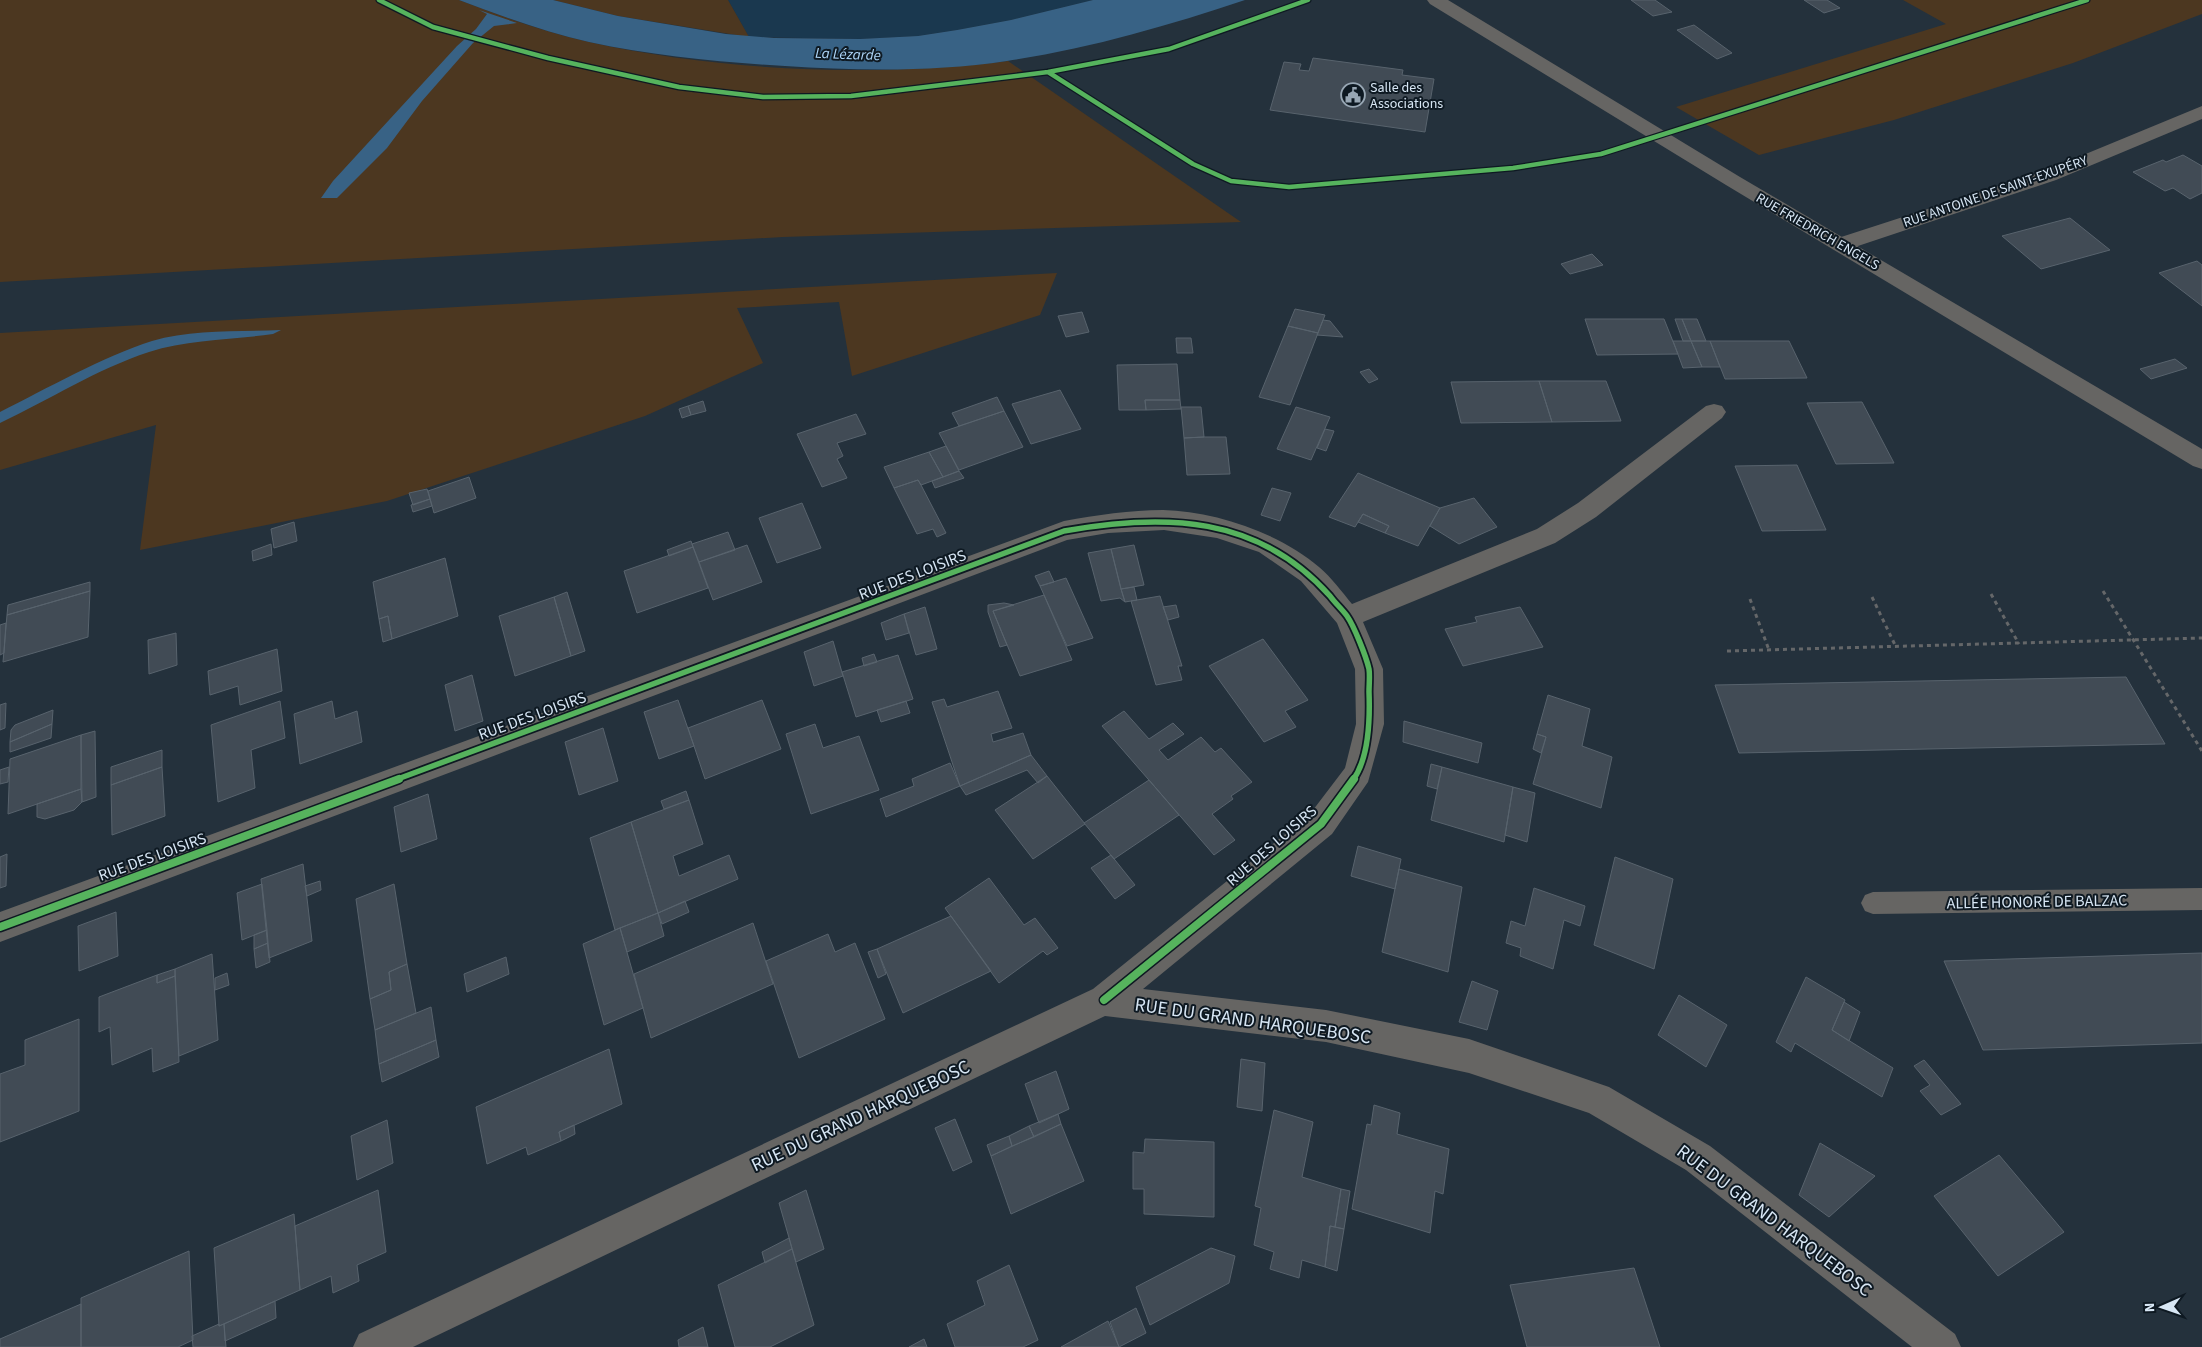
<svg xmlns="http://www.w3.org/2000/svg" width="2202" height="1347" viewBox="0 0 2202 1347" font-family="'Source Sans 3',sans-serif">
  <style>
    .built { fill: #1a384f }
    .green { fill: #4c3720 }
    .water { fill: #386285 }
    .building { fill: #414b55; stroke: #58636d }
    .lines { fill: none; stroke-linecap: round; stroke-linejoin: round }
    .path { stroke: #656769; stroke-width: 3; stroke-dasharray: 4 4; stroke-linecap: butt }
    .service { fill: #666563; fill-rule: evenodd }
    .minor { fill: #666563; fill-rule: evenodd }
    .tertiary { fill: #666563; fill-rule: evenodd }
    .cycleway-far2-casing { stroke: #0e1922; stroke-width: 7 }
    .cycleway-far1-casing { stroke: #0e1922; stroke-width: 9 }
    .cycleway-casing { stroke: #0e1922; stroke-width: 11 }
    .cycleway-far2 { stroke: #56b35d; stroke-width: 4.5 }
    .cycleway-far1 { stroke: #56b35d; stroke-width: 5.5 }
    .cycleway { stroke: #56b35d; stroke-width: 8 }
    .labels { text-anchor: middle; stroke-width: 4; stroke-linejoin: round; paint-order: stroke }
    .far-poi-label { font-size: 14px; fill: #d7e6f4; stroke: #0e1922; text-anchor: start }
    .far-street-label { font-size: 14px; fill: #d7e6f4; stroke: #0e1922 }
    .far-water-label { font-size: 15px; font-style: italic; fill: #aed6f9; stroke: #0e1922 }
    .street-label { font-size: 16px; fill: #d7e6f4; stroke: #0e1922 }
    .near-street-label { font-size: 19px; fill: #d7e6f4; stroke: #0e1922 }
  </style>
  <rect width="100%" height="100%" fill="#24313c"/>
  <path class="built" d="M728 0H1093L1011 20 957 30 918 36 860 39 749 37Z"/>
  <path class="green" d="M0 0H459C501 16 544 32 589 42 720 71 875 78 1008 61L1241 222 783 237 0 282Z
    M553 0H728L749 37 618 16Z
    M1903 0H2202V14L2073 63 1894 120 1759 155 1676 107 1946 24Z
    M1057 273 1040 315 852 376 839 302 737 308 763 363 645 416 387 501 140 550 156 425 0 470V333Z"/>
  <path class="water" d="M459 0H553L618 16 726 34 774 38 860 39 918 36 957 30 1011 20 1093 0H1245C1167 26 1088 49 1007 61 934 72 859 71 785 66 719 62 654 56 589 42 545 32 501 16 459 0Z
    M479 10 517 23 494 26 473 43 422 101 387 148 337 198H321L333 181 457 46 476 29 487 14Z
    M281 330 273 334C233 340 188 339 149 352 97 369 49 400 0 423V412C46 389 104 356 152 341 192 329 239 332 281 330Z"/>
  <path class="building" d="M1631 0H1655L1672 12 1653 16Z
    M1804 0H1827L1840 8 1824 13Z
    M1694 25 1732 53 1717 59 1677 30Z
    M1313 58 1403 70 1402 75 1434 79 1425 132 1270 110 1284 62 1301 64 1299 70 1309 71Z
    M2183 155 2202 166V193L2190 199 2173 188 2165 191 2133 172 2163 160 2166 162Z
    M2070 218 2110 250 2041 269 2002 236Z
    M1592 254 1603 265 1570 274 1561 264Z
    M2197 261 2202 265V306L2159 273Z
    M1295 309 1325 315 1318 333 1288 326Z
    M1082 312 1089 332 1066 337 1058 316Z
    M1585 319H1664L1678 354 1597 355Z
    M1675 319H1682L1691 341H1683Z
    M1682 319H1697L1706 341H1691Z
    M1323 320 1330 321 1343 337 1317 335Z
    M1288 326 1318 333 1290 405 1259 397Z
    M1176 338H1191L1193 353H1177Z
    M1673 341H1691L1702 367 1683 368Z
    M1691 341H1710L1720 367H1702Z
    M1710 341H1789L1807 378 1725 379Z
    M2175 359 2187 368 2151 379 2140 369Z
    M1177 364 1180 400H1145L1146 410H1119L1117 365Z
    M1369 369 1378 379 1369 383 1360 372Z
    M1539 381 1552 422 1461 423 1451 382Z
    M1539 381H1606L1621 421 1552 422Z
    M1060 390 1081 429 1031 444 1012 404Z
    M997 397 1004 411 959 426 952 413Z
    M1145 400H1180L1181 409 1146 410Z
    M703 401 706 411 691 415 688 406Z
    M1862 402 1894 463 1836 464 1807 403Z
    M688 406 691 415 682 418 679 409Z
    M1181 407H1201L1204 437 1184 438Z
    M1296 407 1330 417 1311 460 1277 449Z
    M1004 411 1023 447 959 470 939 433Z
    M856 414 866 434 837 443 843 456 837 459 847 478 822 487 797 434Z
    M1325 429 1334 431 1326 451 1317 448Z
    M1204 437H1226L1230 474 1187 475 1184 438Z
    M946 446 959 471 943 477 929 452Z
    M929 452 943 477 921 485 918 480 894 488 884 467Z
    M1797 465 1826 530 1762 531 1735 466Z
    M959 471 964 478 935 488 932 481Z
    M1358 473 1440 508 1418 546 1385 533 1389 526 1363 514 1355 527 1329 517Z
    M469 477 476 498 434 513 428 491Z
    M918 480 921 485 946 533 937 537 933 529 917 534 894 488Z
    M1272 488 1291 493 1280 521 1261 515Z
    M427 489 430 499 413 505 409 493Z
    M1474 498 1497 527 1459 544 1430 526 1440 508Z
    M430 499 432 506 413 512 411 505Z
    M802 503 821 548 777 563 759 518Z
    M1363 514 1389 526 1385 533 1358 522Z
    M294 522 297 541 274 548 271 529Z
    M728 532 735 550 699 562 692 544Z
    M691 541 693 547 669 556 667 550Z
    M271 544 272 555 253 561 252 551Z
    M747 545 762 582 713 600 699 562Z
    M1134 545 1144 585 1121 589 1111 549Z
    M693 547 708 588 637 613 624 571Z
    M1111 549 1121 589 1125 602 1120 598 1101 601 1088 553Z
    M445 558 458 616 392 639 388 616 379 619 373 582Z
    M1049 571 1054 582 1040 586 1035 576Z
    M1066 578 1093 638 1067 646 1040 586Z
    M90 582V591L7 615 8 605Z
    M1134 587 1137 600 1125 602 1121 589Z
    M90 591 88 637 3 662 7 615Z
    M567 592 585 651 571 656 554 597Z
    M1044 595 1072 660 1020 676 993 611Z
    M1160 596 1182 666H1178L1182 680 1156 685 1131 601Z
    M554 597 571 656 515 676 499 616Z
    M1004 603 1014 605 993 611 1007 645 1000 647 988 612V605Z
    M1176 605 1179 617 1168 620 1163 607Z
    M925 607 937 649 916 655 904 614Z
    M1520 607 1543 647 1463 666 1445 629 1477 622 1475 617Z
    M904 614 909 633 886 640 881 623Z
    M388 616 392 639 383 642 379 619Z
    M6 623 4 653 0 655V625Z
    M176 633 177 665 149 674 148 640Z
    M1263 639 1308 700 1285 711 1296 727 1264 742 1209 666Z
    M833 641 843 676 814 686 804 652Z
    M277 649 282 691 240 705 238 686 210 695 208 671Z
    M874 654 877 662 864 666 862 658Z
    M898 655 913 699 856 717 842 672Z
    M472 675 483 721 455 731 445 685Z
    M2126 677 2165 744 1739 753 1715 685Z
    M998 691 1012 728 991 734 993 742 1023 733 1031 755 960 786 932 702 944 699 947 707Z
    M1548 695 1590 709 1582 746 1612 757 1601 808 1533 784 1546 737 1537 734Z
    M678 700 694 746 659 759 644 712Z
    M762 700 781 749 705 779 688 728Z
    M280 701 285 738 251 750 255 788 218 802 211 725Z
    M332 701 335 719 357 711 362 742 300 764 294 714Z
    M906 701 910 713 881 722 877 710Z
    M6 703 5 728 0 730V705Z
    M53 710 52 724 10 742 11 730 15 725Z
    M1124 711 1149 739 1173 723 1184 734 1159 750 1168 760 1201 737 1215 752 1221 748 1252 782 1231 796 1233 799 1212 814 1235 840 1214 855 1102 726Z
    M1404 721 1482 743 1478 763 1403 742Z
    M52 724 51 738 10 752V742Z
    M815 724 823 748 859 736 879 790 811 814 786 734Z
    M603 728 618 781 579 795 565 742Z
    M95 731 96 797 82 802 81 735Z
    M1537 734 1546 737 1541 753 1533 749Z
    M81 735V789L8 814 10 759Z
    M162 750V767L111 785V767Z
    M1031 755 1047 776 1038 783 1027 770 966 795 960 786Z
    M950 763 960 786 886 817 880 799 914 786 912 779Z
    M1431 764 1442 767 1437 789 1427 786Z
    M9 767 8 782 0 784V770Z
    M162 767 165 816 112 835 111 785Z
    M1442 767 1513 787 1504 842 1431 820Z
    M1047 776 1085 824 1033 859 995 810Z
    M1149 780 1179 815 1114 859 1084 823Z
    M1513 787 1535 793 1527 842 1505 835Z
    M81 789 82 802 74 810 45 819 37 817V804Z
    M686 791 689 800 664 809 661 801Z
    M428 794 437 839 401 852 394 807Z
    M689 800 703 844 673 856 679 876 729 855 738 879 658 913 631 822Z
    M631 822 658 913 615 930 590 838Z
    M1358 846 1401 859 1395 889 1351 876Z
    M7 854 6 886 0 888V857Z
    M1111 855 1135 885 1115 899 1091 868Z
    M1615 857 1673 879 1654 969 1594 945Z
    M303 864 312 941 269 958 261 879Z
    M1399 869 1462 887 1448 972 1382 952Z
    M989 878 1024 925 1035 918 1058 948 1047 955 1043 951 999 983 945 908Z
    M320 881 321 890 307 896 305 886Z
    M262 884 267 930 242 940 237 893Z
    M394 884 407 964 389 972 391 990 370 999 356 899Z
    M1534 888 1585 906 1580 926 1564 920 1553 969 1520 956 1521 948 1506 943 1511 921 1525 926Z
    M685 901 689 912 662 924 658 913Z
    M116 912 118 956 79 971 78 926Z
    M658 913 664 936 627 952 620 928Z
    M951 916 991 971 903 1013 877 949Z
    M753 923 773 984 651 1038 634 974Z
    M620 928 643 1008 604 1025 583 944Z
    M267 930 268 943 254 949V935Z
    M828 934 835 952 855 943 885 1019 799 1058 766 961Z
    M268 943 270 962 256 968 254 949Z
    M877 949 886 974 878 978 868 952Z
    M2202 953V1043L1983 1050 1944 961Z
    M212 954 218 1040 179 1056 175 969Z
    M506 957 509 974 467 992 464 974Z
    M407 964 416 1013 375 1030 370 999 391 990 389 972Z
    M175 969V976L157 983V975Z
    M227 973 229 985 215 990V978Z
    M157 975V983L175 976 179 1062 153 1072 152 1048 112 1065 110 1027 99 1032V997Z
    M1806 977 1845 1000 1832 1030 1893 1068 1882 1097 1795 1043 1791 1052 1776 1042Z
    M1472 981 1498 991 1487 1030 1459 1022Z
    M1679 995 1727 1025 1706 1067 1658 1035Z
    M1844 1002 1860 1012 1849 1041 1832 1030Z
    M431 1007 436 1040 379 1064 375 1030Z
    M79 1019V1111L0 1142V1074L25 1065V1040Z
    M436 1040 439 1057 382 1082 379 1064Z
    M609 1049 622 1104 559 1132 561 1141 528 1155 526 1147 487 1164 476 1107Z
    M1241 1059 1265 1063 1262 1111 1237 1107Z
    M1924 1060 1961 1104 1941 1115 1920 1091 1930 1085 1914 1066Z
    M1056 1071 1069 1109 1039 1123 1025 1084Z
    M1374 1105 1400 1113 1397 1134 1449 1149 1443 1194 1435 1191 1430 1233 1352 1209 1367 1124 1371 1125Z
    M1274 1110 1313 1122 1302 1177 1341 1189 1335 1227 1330 1226 1325 1267 1302 1260 1299 1278 1270 1269 1274 1252 1254 1245 1261 1208 1255 1206Z
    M1058 1114 1061 1124 1034 1137 1029 1126Z
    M955 1119 972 1162 953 1171 935 1128Z
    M387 1120 393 1163 357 1180 351 1136Z
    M1061 1124 1084 1181 1011 1214 991 1156Z
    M574 1125 575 1134 561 1141 559 1132Z
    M1029 1126 1034 1137 1012 1146 1009 1136Z
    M1009 1136 1012 1146 991 1156 987 1145Z
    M1145 1139 1214 1142V1217L1144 1214V1189H1133V1152L1144 1153Z
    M1820 1143 1875 1176 1829 1217 1799 1195Z
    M1999 1155 2064 1232 1998 1276 1934 1196Z
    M1341 1189 1350 1191 1344 1229 1335 1227Z
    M378 1190 386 1252 357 1265 359 1281 333 1293 331 1276 300 1290 295 1226Z
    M806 1190 824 1249 796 1262 779 1203Z
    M294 1214 300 1290 219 1326 214 1248Z
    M1330 1226 1344 1229 1337 1271 1325 1267Z
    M789 1238 792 1249 765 1263 762 1252Z
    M1211 1248 1235 1256 1229 1283 1150 1325 1136 1287Z
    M792 1249 814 1325 770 1347H735L718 1285Z
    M189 1251 193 1340 178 1347H81V1298Z
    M1009 1265 1038 1340 1023 1347H955L947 1324 985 1305 977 1281Z
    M1634 1268 1660 1347H1527L1510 1285Z
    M275 1301 276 1318 225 1341 224 1324Z
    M81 1304V1347H0V1339Z
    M1136 1308 1146 1333 1119 1347 1110 1322Z
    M1108 1321 1119 1347H1061Z
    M219 1324V1326L224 1324 226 1347H193L192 1336Z
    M703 1327 708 1347H679L678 1340Z
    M924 1339 927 1347H909Z"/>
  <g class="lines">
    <path class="path" d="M2103 591 2202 751
      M1991 594 2019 644
      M1872 597 1896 647
      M1750 599 1769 650
      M1727 651 2202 638"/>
    <path class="service" d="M2202 888V910L1873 914 1865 911 1861 903 1865 895 1873 892Z"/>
    <path class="minor" d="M2202 106V119L2056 180 1849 249 1842 251 1835 249 1831 244 1835 239 2042 172Z
      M1714 404 1722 406 1726 412 1722 418 1596 517 1555 543 1363 622 1383 669 1384 724 1368 782 1332 834 1143 989 1326 1010 1469 1039 1609 1087 1710 1146 1955 1334 1961 1347H1912L1686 1170 1589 1113 1469 1073 1326 1042 1105 1016 413 1347H353L359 1334 1093 989 1310 814 1345 768 1356 724 1355 669 1337 623 1301 581 1259 552 1217 538 1164 530 1108 533 1067 540 0 942V912L1064 521C1097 515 1130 510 1163 510 1214 511 1280 533 1319 567 1331 577 1342 592 1352 604L1537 529 1578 503 1706 406Z"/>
    <path class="tertiary" d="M1427 0H1448L1740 177 2202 449V469L2193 466 1726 185 1430 4Z"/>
    <g class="cycleway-far2-casing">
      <path id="cycleway-far2" d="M379 0 433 27 548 58 679 87 763 97 851 96 1048 72 1169 49 1308 0
        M1048 72 1193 164 1231 181 1289 187 1513 168 1601 154 2087 0"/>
    </g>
    <g class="cycleway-far1-casing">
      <path id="cycleway-far1" d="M395 780 1064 531C1164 513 1258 515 1330 596 1335 603 1342 609 1347 616 1354 626 1366 656 1369 669 1370 676 1369 685 1369 692 1370 718 1369 758 1353 780"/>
    </g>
    <g class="cycleway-casing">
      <path id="cycleway" d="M0 927 399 779
        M1104 1000 1321 824 1354 779"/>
    </g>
    <use href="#cycleway-far2" class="cycleway-far2"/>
    <use href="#cycleway-far1" class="cycleway-far1"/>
    <use href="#cycleway" class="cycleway"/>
  </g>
  <defs>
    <g id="civic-ring" transform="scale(1.25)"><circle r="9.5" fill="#0e1922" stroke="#98a7b4" stroke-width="1.5"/><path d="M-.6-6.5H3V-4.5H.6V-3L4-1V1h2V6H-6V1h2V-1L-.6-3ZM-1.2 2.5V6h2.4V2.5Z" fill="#98a7b4"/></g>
  </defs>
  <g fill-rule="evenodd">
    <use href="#civic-ring" x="1353" y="95"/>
  </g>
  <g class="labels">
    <g class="far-poi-label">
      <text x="1370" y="92">Salle des<tspan x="1370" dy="16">Associations</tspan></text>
    </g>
    <g class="far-street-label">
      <text transform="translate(1995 191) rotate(-19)" y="5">RUE ANTOINE DE SAINT-EXUPÉRY</text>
      <text transform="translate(1818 231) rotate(30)" y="5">RUE FRIEDRICH ENGELS</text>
    </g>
    <g class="far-water-label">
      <text transform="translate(848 54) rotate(2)" y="5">La Lézarde</text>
    </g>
    <g class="street-label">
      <text transform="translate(912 574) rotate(-21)" y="6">RUE DES LOISIRS</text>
      <text transform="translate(532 715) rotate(-20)" y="6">RUE DES LOISIRS</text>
      <text transform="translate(1271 845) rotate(-41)" y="6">RUE DES LOISIRS</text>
      <text transform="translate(152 856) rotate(-20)" y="6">RUE DES LOISIRS</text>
      <text transform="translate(2037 901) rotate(-1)" y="6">ALLÉE HONORÉ DE BALZAC</text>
    </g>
    <g class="near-street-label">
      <text transform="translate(1253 1020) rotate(8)" y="7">RUE DU GRAND HARQUEBOSC</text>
      <text transform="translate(860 1115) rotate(-25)" y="7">RUE DU GRAND HARQUEBOSC</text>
      <text transform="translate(1775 1220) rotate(37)" y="7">RUE DU GRAND HARQUEBOSC</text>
    </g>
  </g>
  <g transform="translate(2162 1307) rotate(268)" stroke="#0e1922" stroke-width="4" paint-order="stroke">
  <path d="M0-4L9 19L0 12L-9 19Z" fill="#d7e6f4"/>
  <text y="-8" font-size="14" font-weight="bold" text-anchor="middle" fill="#d7e6f4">N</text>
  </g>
</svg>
